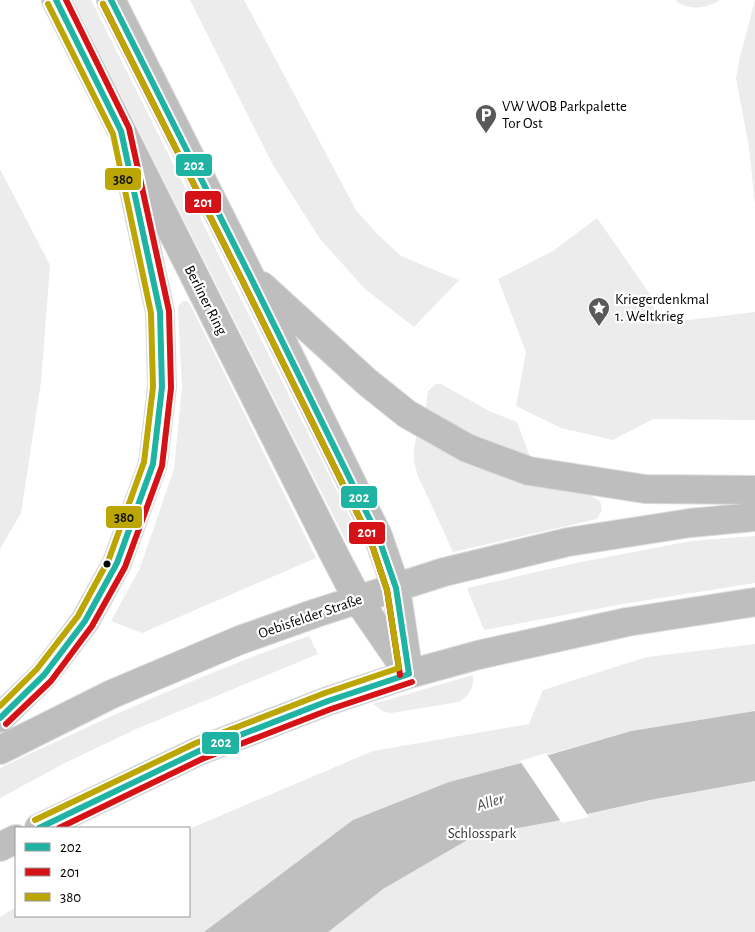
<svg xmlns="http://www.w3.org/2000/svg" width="755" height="932" viewBox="0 0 755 932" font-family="'Alegreya Sans',sans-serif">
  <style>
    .green { fill: #ececec }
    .water { fill: #bfbfbf }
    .pier { fill: #fff }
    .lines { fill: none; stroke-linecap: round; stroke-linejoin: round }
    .major-casing { stroke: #dbdbdb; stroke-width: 30 }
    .major { stroke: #bebebe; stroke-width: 28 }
    .bus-1-casing { stroke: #fff; stroke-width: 10 }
    .bus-2-casing { stroke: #fff; stroke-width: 10 }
    .bus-3-casing { stroke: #fff; stroke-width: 10 }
    .bus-1 { stroke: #1fb3a4; stroke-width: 6 }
    .bus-2 { stroke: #d51317; stroke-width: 6 }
    .bus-3 { stroke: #bca604; stroke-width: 6 }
    .bus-dot { fill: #000; stroke: #fff; stroke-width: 2 }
    .labels { text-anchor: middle; stroke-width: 4.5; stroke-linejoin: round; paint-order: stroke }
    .poi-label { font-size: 15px; fill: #000; stroke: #fff; text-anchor: start }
    .street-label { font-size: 15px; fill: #000; stroke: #fff }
    .park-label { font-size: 15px; fill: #333; stroke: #fff }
    .water-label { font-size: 16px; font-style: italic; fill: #444; stroke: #fff }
    .line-badge { stroke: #fff; stroke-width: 2 }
    .badge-label { font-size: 14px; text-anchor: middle; font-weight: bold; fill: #fff }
    .pale-badge-label { font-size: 14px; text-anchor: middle; font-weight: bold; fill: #111 }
  </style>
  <rect width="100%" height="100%" fill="#fff"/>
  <path class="green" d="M73 0H91L348 513 359 537 347 543Z
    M190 0H244L356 210 378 235 401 256 459 280 414 327 365 289 320 239 273 165Z
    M675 0H720C706 9 688 11 675 0Z
    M755 0V205L749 147 736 78 740 57Z
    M0 169 50 265 41 382 21 513 0 549Z
    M597 218 652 297 656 324 755 312V420L653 419 613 440 561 428 516 406 526 352 498 279 553 251Z
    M183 301H187L190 304 316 558 142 633 111 621 140 568 174 469 182 387 178 310V306Z
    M436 384H441L491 412 517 422 532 462 471 439 425 413 428 391Z
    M417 433 529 481 590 495 600 501 602 510 597 519 453 552 418 476 414 462V450Z
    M755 536V583L623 604 484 630 467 588 576 563 691 541Z
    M309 636 318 654 134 730 65 763 0 798V769L4 766C104 719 204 673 309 636Z
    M755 644V711L631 731 550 754 544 746 589 814 650 800 755 781V932H0V917L16 907V916H189V829L373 751 529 724 543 690 647 657Z
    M473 675C474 687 470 695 459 702L391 713 384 712 373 704Z"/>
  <path class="water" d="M755 711V781L650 800 556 821 474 836 383 889 328 932H204L353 820 449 782 518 764 631 731Z"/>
  <path class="pier" d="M546 753 589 817 562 823 520 761Z"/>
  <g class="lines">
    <g class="major-casing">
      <path id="major" d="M56 0 336 558 358 600 409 674
        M111 0 250 276 378 536 396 588 408 668
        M262 286 367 382 407 414 467 448 529 471 645 489 755 490
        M0 718 44 675 85 621 117 563 153 464 162 387 160 312 129 167
        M0 750 112 694 240 640 316 613 444 572 568 542 690 523 755 517
        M39 828 199 751 328 701 409 674 478 655 627 622 755 602
        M0 847 16 839"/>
    </g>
    <use href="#major" class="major"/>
    <g class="bus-1-casing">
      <path id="bus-1" d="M111 0 250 276 378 536 396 588 409 674
        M0 718 44 675 85 621 117 563 153 464 162 387 160 312 121 131 56 0
        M39 828 199 751 328 701 409 674"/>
    </g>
    <g class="bus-2-casing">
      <path id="bus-2" d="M103 4 242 280 370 539 387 590 400 675
        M6 724 51 681 92 626 125 567 162 466 171 388 169 311 129 128 66 0
        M59 828 202 759 331 709 412 682"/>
    </g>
    <g class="bus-3-casing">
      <path id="bus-3" d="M0 706 37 669 78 616 109 559 144 462 153 387 151 313 113 134 48 4
        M35 820 196 743 325 693 399 668 387 590 370 539 242 280 103 4"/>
    </g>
    <use href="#bus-1" class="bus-1"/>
    <use href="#bus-2" class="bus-2"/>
    <use href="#bus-3" class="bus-3"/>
  </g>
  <defs>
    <g id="parking-pin" transform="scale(1.125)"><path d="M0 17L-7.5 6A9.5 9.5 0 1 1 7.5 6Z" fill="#595959" stroke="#fff"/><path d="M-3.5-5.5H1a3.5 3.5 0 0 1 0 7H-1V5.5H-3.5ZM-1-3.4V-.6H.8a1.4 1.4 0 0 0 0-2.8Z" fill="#fff"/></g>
    <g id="sight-pin" transform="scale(1.125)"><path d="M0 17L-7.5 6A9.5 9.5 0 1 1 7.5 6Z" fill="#595959" stroke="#fff"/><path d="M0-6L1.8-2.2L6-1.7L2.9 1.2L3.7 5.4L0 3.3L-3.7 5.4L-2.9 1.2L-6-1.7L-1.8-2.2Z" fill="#fff"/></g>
  </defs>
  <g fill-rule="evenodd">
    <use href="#parking-pin" x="486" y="115"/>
    <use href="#sight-pin" x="599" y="308"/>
  </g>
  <circle class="bus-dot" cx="107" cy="564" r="4.5"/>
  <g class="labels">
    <g class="poi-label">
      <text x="502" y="111">VW WOB Parkpalette<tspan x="502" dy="17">Tor Ost</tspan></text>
      <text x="615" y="304">Kriegerdenkmal<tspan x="615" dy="17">1. Weltkrieg</tspan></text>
    </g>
    <g class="street-label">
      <text transform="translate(206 300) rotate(63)" y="5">Berliner Ring</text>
      <text transform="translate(310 616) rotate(-19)" y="5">Oebisfelder Straße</text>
    </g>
    <g class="park-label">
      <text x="482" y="838">Schlosspark</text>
    </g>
    <g class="water-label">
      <text transform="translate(490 801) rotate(-17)" y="6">Aller</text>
    </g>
  </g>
  <g class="line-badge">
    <rect x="175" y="153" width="38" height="24" rx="5" fill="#1fb3a4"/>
    <rect x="104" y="167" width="38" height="24" rx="5" fill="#bca604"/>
    <rect x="184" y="190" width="38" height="24" rx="5" fill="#d51317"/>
    <rect x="340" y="485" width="38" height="24" rx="5" fill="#1fb3a4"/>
    <rect x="105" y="505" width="38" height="24" rx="5" fill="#bca604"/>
    <rect x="348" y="521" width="38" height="24" rx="5" fill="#d51317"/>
    <rect x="201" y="731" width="39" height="24" rx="5" fill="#1fb3a4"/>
  </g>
  <g class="badge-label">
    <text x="194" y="170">202</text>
    <text x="203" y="207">201</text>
    <text x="359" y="502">202</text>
    <text x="367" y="537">201</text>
    <text x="221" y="747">202</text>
  </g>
  <g class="pale-badge-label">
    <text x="123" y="184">380</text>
    <text x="124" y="522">380</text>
  </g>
  <rect x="15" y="827" width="175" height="90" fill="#ffffff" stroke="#999999"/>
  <rect x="25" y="843" width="25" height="8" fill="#1fb3a4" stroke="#999999"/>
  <text x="60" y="852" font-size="15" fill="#000000">202</text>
  <rect x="25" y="868" width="25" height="8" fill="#d51317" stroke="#999999"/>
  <text x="60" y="877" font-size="15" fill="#000000">201</text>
  <rect x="25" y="893" width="25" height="8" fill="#bca604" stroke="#999999"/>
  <text x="60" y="902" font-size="15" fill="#000000">380</text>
</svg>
